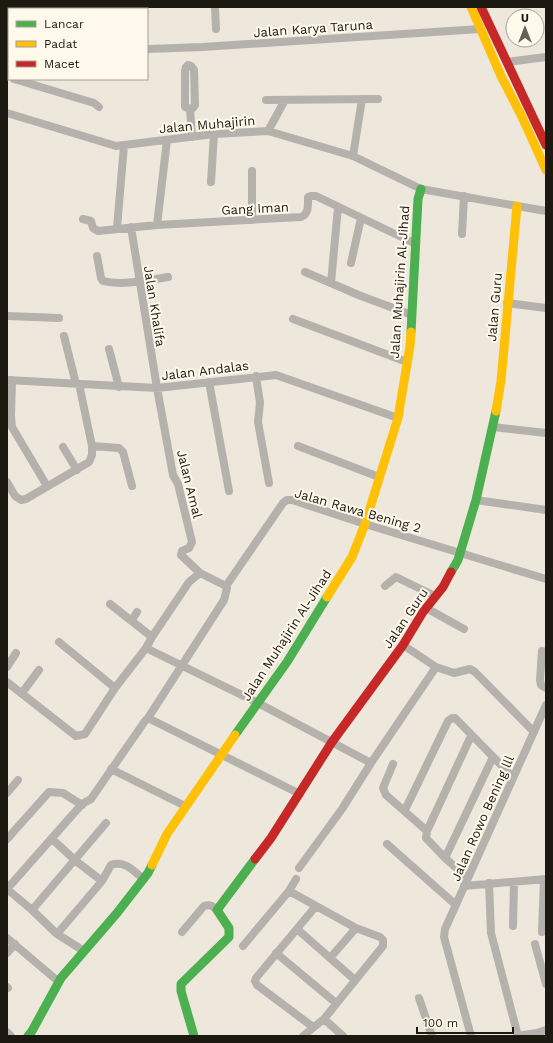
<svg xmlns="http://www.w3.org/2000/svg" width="553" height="1043" viewBox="0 0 553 1043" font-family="'Work Sans',sans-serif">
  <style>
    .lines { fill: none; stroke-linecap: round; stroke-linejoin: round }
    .street { stroke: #b5b2ad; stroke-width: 8 }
    .fast { stroke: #4caf50; stroke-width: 9 }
    .slow { stroke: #ffc107; stroke-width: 9 }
    .jam { stroke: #c62828; stroke-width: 9 }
    .labels { text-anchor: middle; stroke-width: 4; stroke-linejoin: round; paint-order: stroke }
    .street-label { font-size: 13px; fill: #1c1911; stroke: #fef9eb }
  </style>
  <rect width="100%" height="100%" fill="#ede8db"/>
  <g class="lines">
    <path class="street" d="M215 7 216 29
      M116 9V7
      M7 12 9 13
      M147 49 203 47 480 29
      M507 62 546 57
      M14 79 94 103 99 107
      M266 100 378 99
      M190 109 185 107V71L186 67 188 65 191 66 194 70 195 105 193 108 190 109 192 137
      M7 113 116 146 214 134 268 131 353 156 421 189 517 206 546 211
      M268 131 285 100
      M353 156 362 99
      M211 182 214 134
      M83 219 91 221 93 228 98 231 157 225 301 217C309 214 308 205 308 197L311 196H316L416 244
      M252 220V171
      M157 225 167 140
      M131 227 157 388 173 475 178 484 192 542 189 548 182 551 181 555 200 573
      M117 228 124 145
      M462 234 464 196
      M97 256 101 278 103 281C122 286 148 280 168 277
      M351 263 361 218
      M305 272 361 296 412 315
      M331 283 338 207
      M507 303 546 308
      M7 316 59 318
      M293 319 407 362
      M64 336 76 384
      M109 349 119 387
      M256 376 260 403 258 422 269 483
      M7 380 157 388 276 375 398 418
      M12 380 11 416 12 427 47 486
      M209 382 229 491
      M493 427 546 433
      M92 446 119 448 123 452 132 486
      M298 446 379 477
      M63 447 77 470
      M7 482 15 496 21 500 26 499 89 462 92 455V446L79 384
      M476 500 546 510
      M226 586 227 588 224 600 148 718 300 794
      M385 586 396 577 435 596
      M110 604 152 637
      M426 608 464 629
      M132 620 137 612
      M59 642 115 688
      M403 645 436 667 454 673 470 669 475 672 534 732
      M146 648 258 703 371 763
      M542 651 540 680 541 685 546 688
      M7 667 16 653
      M7 682 76 736 85 734 115 688 146 648 152 637 189 582 200 573 226 586 283 503 287 500H292L365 524 546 579
      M22 693 39 670
      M393 764 383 788 386 795 427 831 426 838 445 858 468 878
      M111 769 185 806
      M7 793 18 780
      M405 810 448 721 452 718H455L513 777
      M427 831 471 736
      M7 839 49 792 63 793 82 805
      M52 839 76 861 102 881
      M387 844 456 905
      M445 858 493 757
      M299 868 342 809 371 763 436 667
      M296 879 289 891 356 928 380 937 383 940V946L324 1019 343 1036
      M489 883 491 933 518 1036
      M464 886 546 879
      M7 889 82 804 91 799 145 721 148 718
      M7 889 32 910 57 934 84 951
      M32 910 106 823
      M513 926 514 882
      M297 929 355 980
      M182 932 204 906C210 904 213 906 217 910
      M542 932 544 880
      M57 934 102 881 111 865C125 860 133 871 144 879
      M7 938 59 982
      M535 944 546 984
      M243 946 289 891
      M7 953 15 944
      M276 953 336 1003
      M330 958 356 928
      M7 987 8 988
      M419 998 432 1036
      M313 1027 257 985 255 981 256 978 316 906
      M7 1032 11 1036
      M303 1036 324 1019
      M471 1036 444 937 445 929 546 705
      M517 1036 537 1033 546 1030"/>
    <path class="fast" d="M411 332 418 199 421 189
      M451 572 458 560 476 500 496 411
      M235 735 287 662 327 597
      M28 1036 32 1031 61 978 117 913 148 873 152 865
      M194 1036 181 991V984L229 937V928L217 910 255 859"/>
    <path class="slow" d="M471 7 501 76 522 117 546 170
      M496 411 501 381 517 206
      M327 597 352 557 365 524 398 418 410 346 411 332
      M152 865 167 834 235 735"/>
    <path class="jam" d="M481 7 546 145
      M255 859 271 838 332 742 403 645 423 612 443 587 451 572"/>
  </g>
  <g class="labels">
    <g class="street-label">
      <text transform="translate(313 28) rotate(-4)" y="5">Jalan Karya Taruna</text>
      <text transform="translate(207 124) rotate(-5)" y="5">Jalan Muhajirin</text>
      <text transform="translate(255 208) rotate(-3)" y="5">Gang Iman</text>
      <text transform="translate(399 282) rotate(-86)" y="5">Jalan Muhajirin Al-Jihad</text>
      <text transform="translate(155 306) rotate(81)" y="5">Jalan Khalifa</text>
      <text transform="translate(494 307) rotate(-85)" y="5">Jalan Guru</text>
      <text transform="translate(205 370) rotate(-7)" y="5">Jalan Andalas</text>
      <text transform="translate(190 484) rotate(76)" y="5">Jalan Amal</text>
      <text transform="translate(358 510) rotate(16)" y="5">Jalan Rawa Bening 2</text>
      <text transform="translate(405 618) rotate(-56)" y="5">Jalan Guru</text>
      <text transform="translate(286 635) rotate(-57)" y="5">Jalan Muhajirin Al-Jihad</text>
      <text transform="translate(482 818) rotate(-66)" y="5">Jalan Rowo Bening lll</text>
    </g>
  </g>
  <rect width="553" height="1043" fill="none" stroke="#1c1911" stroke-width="16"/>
  <rect x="8" y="8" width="140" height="72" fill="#fef9eb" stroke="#a49f94"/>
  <rect x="16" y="21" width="20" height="6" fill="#4caf50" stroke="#a49f94"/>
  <text x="44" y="28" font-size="12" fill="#1c1911">Lancar</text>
  <rect x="16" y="41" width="20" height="6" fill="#ffc107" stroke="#a49f94"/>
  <text x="44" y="48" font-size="12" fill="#1c1911">Padat</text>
  <rect x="16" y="61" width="20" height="6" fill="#c62828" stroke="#a49f94"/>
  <text x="44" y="68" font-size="12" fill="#1c1911">Macet</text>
  <g transform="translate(525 28)"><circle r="19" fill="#fef9eb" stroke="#a49f94"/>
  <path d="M0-3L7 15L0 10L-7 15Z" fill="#656158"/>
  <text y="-6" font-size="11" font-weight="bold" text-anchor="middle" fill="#1c1911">U</text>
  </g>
  <path d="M417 1027v6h96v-6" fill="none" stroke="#1c1911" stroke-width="2"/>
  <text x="423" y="1027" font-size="12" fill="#1c1911" stroke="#fef9eb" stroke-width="3" paint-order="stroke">100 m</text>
</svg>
